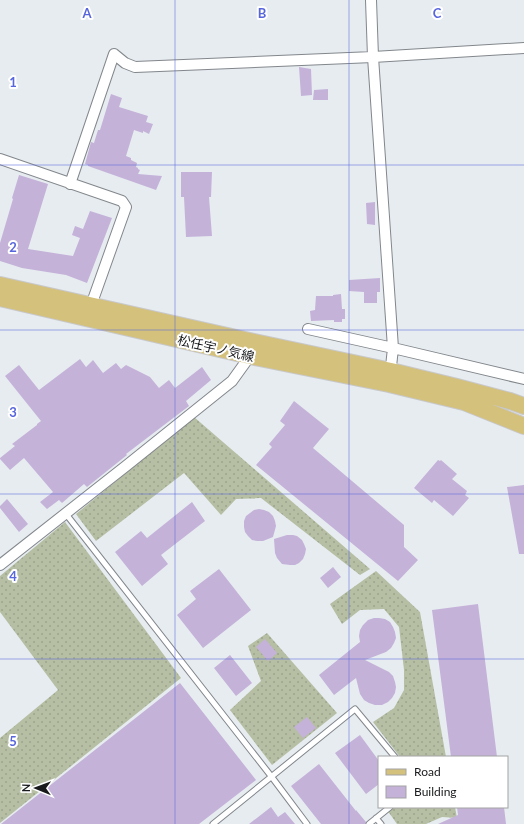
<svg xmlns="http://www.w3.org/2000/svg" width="524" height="824" viewBox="0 0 524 824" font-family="Lato,'Noto Sans JP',sans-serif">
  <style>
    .grass { fill: url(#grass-dots) }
    .building { fill: #c4b2d9 }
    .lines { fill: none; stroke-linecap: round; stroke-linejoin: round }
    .lane-casing { stroke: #82878c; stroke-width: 7 }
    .street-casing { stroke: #82878c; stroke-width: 12 }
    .primary-casing { stroke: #c8c8c9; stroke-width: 18 }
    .lane { stroke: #fff; stroke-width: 5 }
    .street { stroke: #fff; stroke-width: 10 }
    .primary { stroke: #d4c17c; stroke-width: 16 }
    .grid { fill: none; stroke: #5866dd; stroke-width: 1; stroke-opacity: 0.55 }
    .labels { text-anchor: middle; stroke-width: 4; stroke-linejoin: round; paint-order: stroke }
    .street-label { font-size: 13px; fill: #191a1c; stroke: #fff }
    .grid-label { font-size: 13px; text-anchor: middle; font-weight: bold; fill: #5866dd; stroke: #fff; stroke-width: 4; stroke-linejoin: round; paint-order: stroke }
  </style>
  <defs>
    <pattern id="grass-dots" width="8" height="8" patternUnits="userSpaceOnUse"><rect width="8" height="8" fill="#b6bfa3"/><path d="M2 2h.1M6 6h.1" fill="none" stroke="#9ca48c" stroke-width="1.8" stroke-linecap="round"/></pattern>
  </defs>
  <rect width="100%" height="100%" fill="#e7ecf1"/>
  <path class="grass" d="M194 417 370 569 360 575 261 498 236 499 221 515 184 473 96 541 76 514Z
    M65 522 181 678 0 823V738L58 690 0 612V576Z
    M376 571 420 612 446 757H400L373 722 394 708 404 690V670L399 627 384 609 360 610 342 624 330 604Z
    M267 633 337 713 272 765 230 710 261 681 248 646Z
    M385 807H455L457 818 442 817 426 824H397Z"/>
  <path class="building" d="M299 67 311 69 312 95 301 96Z
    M328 89V100H313L314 90Z
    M111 94 122 98 119 107 148 116 146 122 153 124 149 134 143 131V133L134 130 126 156 131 158V160L137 163 136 167 138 168V169L140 170 138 174 162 176 156 190 88 166V165L85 164 91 142 94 143 98 130H100Z
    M181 172H212L211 197H209L212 236 186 237 184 197H181Z
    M19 175 48 184 28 249 73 256 80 238 72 235 75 226 83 229 90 211 112 218 87 283 66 275 22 268 0 261V243L13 199 12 198Z
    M375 202V225L367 224 366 203Z
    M380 278V292H377V303H364V292L349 291V280Z
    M341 294 342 309H345V319H342V322H334V320L311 321 310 311 315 310 316 296H333V295Z
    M80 359 86 367 93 360 103 373 116 363 121 369 126 365 150 377 159 388 169 380 175 388 202 367 211 380 186 401 189 406 126 454 127 455 87 487 84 484 62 503 59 500 47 509 40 502 53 492 24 458 10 470 0 459V458L15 446 12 444 37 425V424L41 421 5 376 19 365 39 390Z
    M294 401 329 429 313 448 404 525V547L418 560 398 581 256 465 272 447 269 444 285 425 280 421Z
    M438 460 440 461 441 460 457 474 452 479 467 491 465 495 469 498 453 516 434 500 432 503 414 488Z
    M524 485V554H519L507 487Z
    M7 499 28 524 19 532 0 508V506Z
    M192 502 205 521 161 555 168 564 142 586 115 552 141 531 147 538Z
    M259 509 264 510 269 512 273 516 275 521 276 526 273 537 263 541H257L252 540 248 536 245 532 244 527V521L246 516 254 510Z
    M287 535H293L297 536 302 540 304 544 306 549 305 554 303 559 299 563 295 565H290L282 564 277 558 275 553 274 539Z
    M333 567 341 577 328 588 320 578Z
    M219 569 251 610 203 648 177 615 196 599 190 591Z
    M478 604 497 757H451L432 610Z
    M374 618H379L385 619 390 622 393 627 395 632 396 638 394 643 391 648 386 652 365 660 389 672 393 676 395 682 396 687 395 693 392 698 388 702 382 705H375L369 703 364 700 360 694 356 678 334 695 319 675 360 642 359 636 360 630 363 625 368 620Z
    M265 639 277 653 268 661 256 647Z
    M230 655 252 683 236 696 214 668Z
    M180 683 256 780 199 824H1Z
    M307 717 316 728 303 738 294 727Z
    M360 735 379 761V784L366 794 335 753Z
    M319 764 356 811V810L366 822 365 824H321L291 786Z
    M271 807 278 817 285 812 295 824H249Z
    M457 807H504L506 824H438L458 815Z"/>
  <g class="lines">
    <g class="lane-casing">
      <path id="lane" d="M66 514 271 776 307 824
        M376 818 381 824
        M213 824 355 709 395 757
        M369 824 390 807"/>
    </g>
    <g class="street-casing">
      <path id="street" d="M371 0 373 57 393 348 390 376
        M0 159 122 201 126 207 89 311
        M70 184 114 54 125 63 135 67 373 57 524 48
        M308 329 393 348 524 379
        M0 565 126 466 232 381 250 356 251 352"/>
    </g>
    <g class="primary-casing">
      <path id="primary" d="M0 285 254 342 391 371 457 387 510 401 524 406
        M0 298 250 356 389 384 464 402 524 426"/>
    </g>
    <use href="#lane" class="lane"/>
    <use href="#street" class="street"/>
    <use href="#primary" class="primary"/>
  </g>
  <path class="grid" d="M175 0V824M349 0V824M0 165H524M0 330H524M0 494H524M0 659H524"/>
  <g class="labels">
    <g class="street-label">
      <text transform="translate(216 348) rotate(13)" y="5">松任宇ノ気線</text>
    </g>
  </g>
  <g class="grid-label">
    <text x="87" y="18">A</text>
    <text x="262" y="18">B</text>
    <text x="437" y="18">C</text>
    <text x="13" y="87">1</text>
    <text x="13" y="252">2</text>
    <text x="13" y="417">3</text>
    <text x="13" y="581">4</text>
    <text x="13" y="746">5</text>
  </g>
  <rect x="378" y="756" width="130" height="52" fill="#ffffff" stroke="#a3a3a4"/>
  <rect x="386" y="769" width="20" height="6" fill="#d4c17c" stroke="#a3a3a4"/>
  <text x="414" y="776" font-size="12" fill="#191a1c">Road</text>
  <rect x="386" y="786" width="20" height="12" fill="#c4b2d9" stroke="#a3a3a4"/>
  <text x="414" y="796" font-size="12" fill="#191a1c">Building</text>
  <g transform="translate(36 788) rotate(271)" stroke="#ffffff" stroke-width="3" paint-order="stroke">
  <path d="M0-3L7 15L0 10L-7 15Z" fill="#191a1c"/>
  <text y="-6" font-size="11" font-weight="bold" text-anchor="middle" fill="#191a1c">N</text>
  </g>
</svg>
